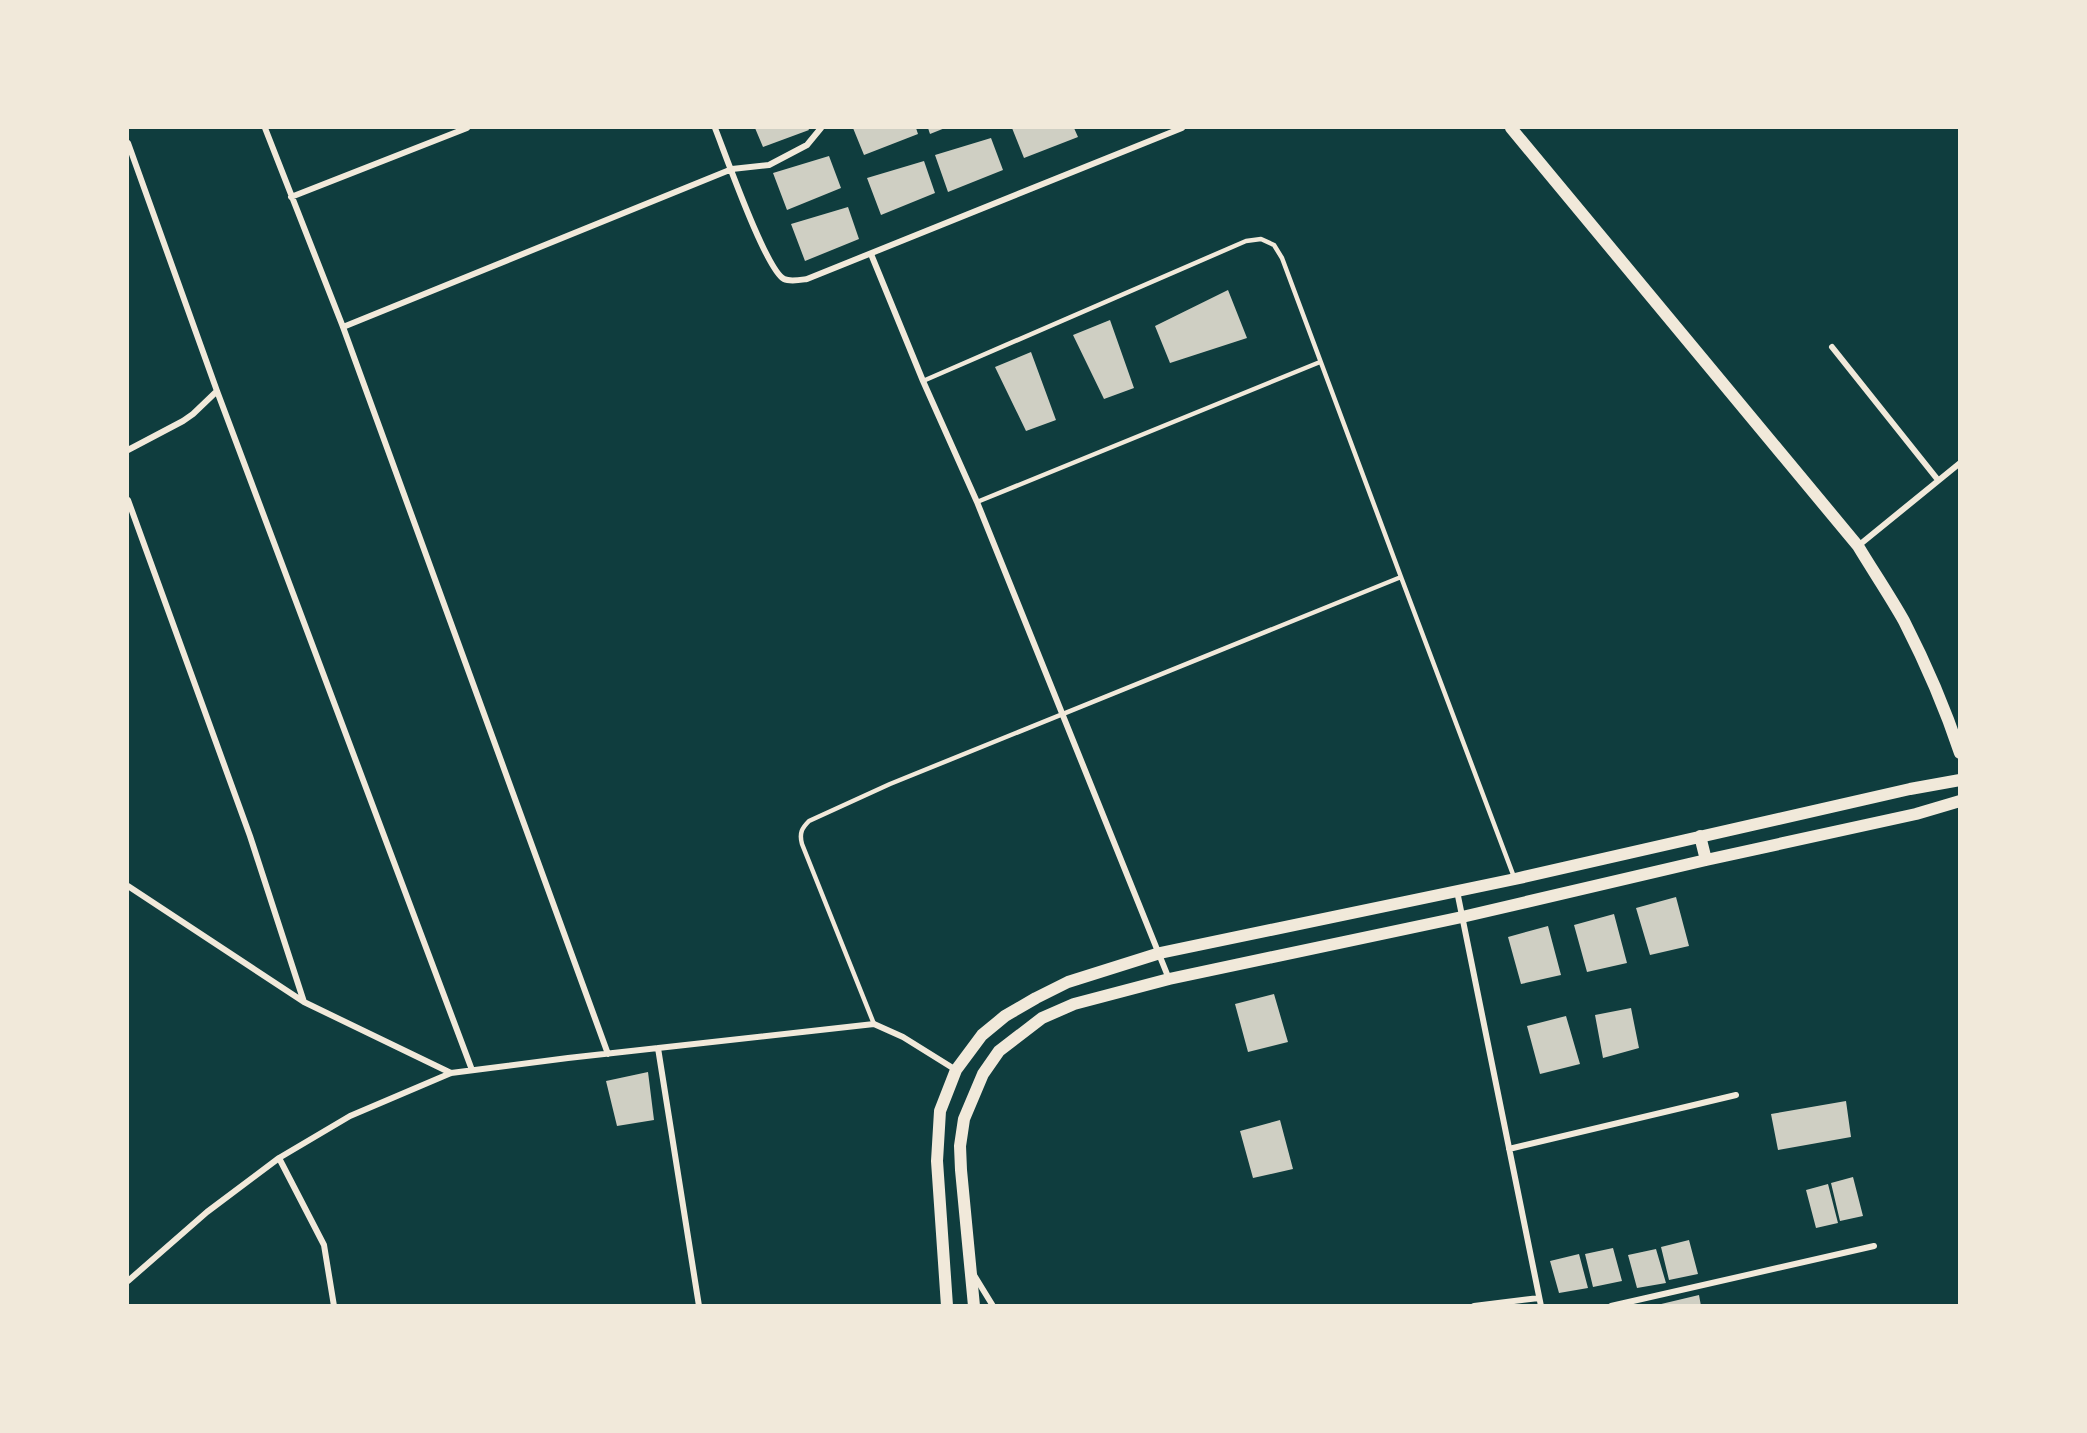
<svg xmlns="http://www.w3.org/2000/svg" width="2087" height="1433" viewBox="0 0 2087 1433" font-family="Karla,sans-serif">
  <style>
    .building { fill: #cfcfc3 }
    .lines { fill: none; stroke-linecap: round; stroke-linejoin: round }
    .service { stroke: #f1e9da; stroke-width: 4.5 }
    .minor { stroke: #f1e9da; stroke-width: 6 }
    .secondary { stroke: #f1e9da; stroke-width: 12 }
  </style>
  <rect width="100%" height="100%" fill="#0f3d3e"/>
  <path class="building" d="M755 128H808L809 130 763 147Z
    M853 128H916L918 134 864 155Z
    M928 128H945L930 134Z
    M1012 128H1074L1078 137 1024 158Z
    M991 138 1003 170 948 192 935 155Z
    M829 156 841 188 787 210 773 173Z
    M924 161 935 193 881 215 867 178Z
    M848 207 859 239 805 261 791 224Z
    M1228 290 1247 338 1170 363 1155 326Z
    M1110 320 1134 388 1104 399 1073 335Z
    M1031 352 1056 420 1026 431 995 367Z
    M1676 897 1689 946 1650 955 1636 908Z
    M1614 914 1627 963 1587 972 1574 925Z
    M1548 926 1561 975 1521 984 1508 937Z
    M1274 994 1288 1042 1248 1052 1235 1004Z
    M1631 1008 1639 1048 1603 1058 1595 1015Z
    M1566 1016 1580 1064 1540 1074 1527 1026Z
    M648 1072 654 1120 617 1126 606 1081Z
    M1846 1101 1851 1137 1778 1150 1771 1114Z
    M1280 1120 1293 1169 1253 1178 1240 1131Z
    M1853 1177 1863 1216 1840 1221 1831 1183Z
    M1828 1184 1838 1223 1816 1228 1806 1190Z
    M1689 1240 1698 1274 1669 1280 1661 1247Z
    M1613 1248 1622 1281 1593 1287 1585 1254Z
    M1656 1249 1666 1283 1637 1288 1628 1255Z
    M1579 1254 1588 1288 1559 1293 1550 1261Z
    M1699 1295 1701 1306H1657V1305Z"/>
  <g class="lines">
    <path class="service" d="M923 381 1246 241 1261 239 1274 245 1282 258 1401 577
      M977 502 1320 362
      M874 1024 802 844C799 833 802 828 809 821L890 784 1401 577 1514 877"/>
    <path class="minor" d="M265 128 343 327 608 1054
      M715 128C725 153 766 270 784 279 790 282 800 280 807 279L1182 128
      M128 143 217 391 472 1070
      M291 197 467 128
      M871 254 923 381 977 502 1169 979
      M343 327 732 169 769 165 807 145 821 128
      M1832 347 1938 480
      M128 450 183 421 193 414 217 391
      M128 500 250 836 304 1002
      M1858 546 1960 463
      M128 886 304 1002 451 1073
      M1457 891 1541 1306
      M658 1048 699 1306
      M1509 1149 1736 1095
      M279 1158 324 1245 334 1306
      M974 1275 993 1306
      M128 1281 207 1212 279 1158 350 1116 451 1073 568 1058 874 1024 903 1037 956 1070
      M1474 1306 1539 1298
      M1611 1306 1874 1246"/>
    <path class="secondary" d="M1511 128 1858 546C1873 571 1890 596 1904 621 1926 664 1945 708 1960 753
      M1700 836 1706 860
      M947 1306 937 1161 940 1111 956 1070 982 1035 1005 1016 1036 998 1068 982 1160 953 1515 879 1910 789 1960 780
      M974 1306 961 1170 960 1146 964 1119 983 1074 999 1051 1042 1018 1074 1004 1169 979 1462 917 1706 860 1916 814 1960 801"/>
  </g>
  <rect width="2087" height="1433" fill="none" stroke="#f1e9da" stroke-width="258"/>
</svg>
